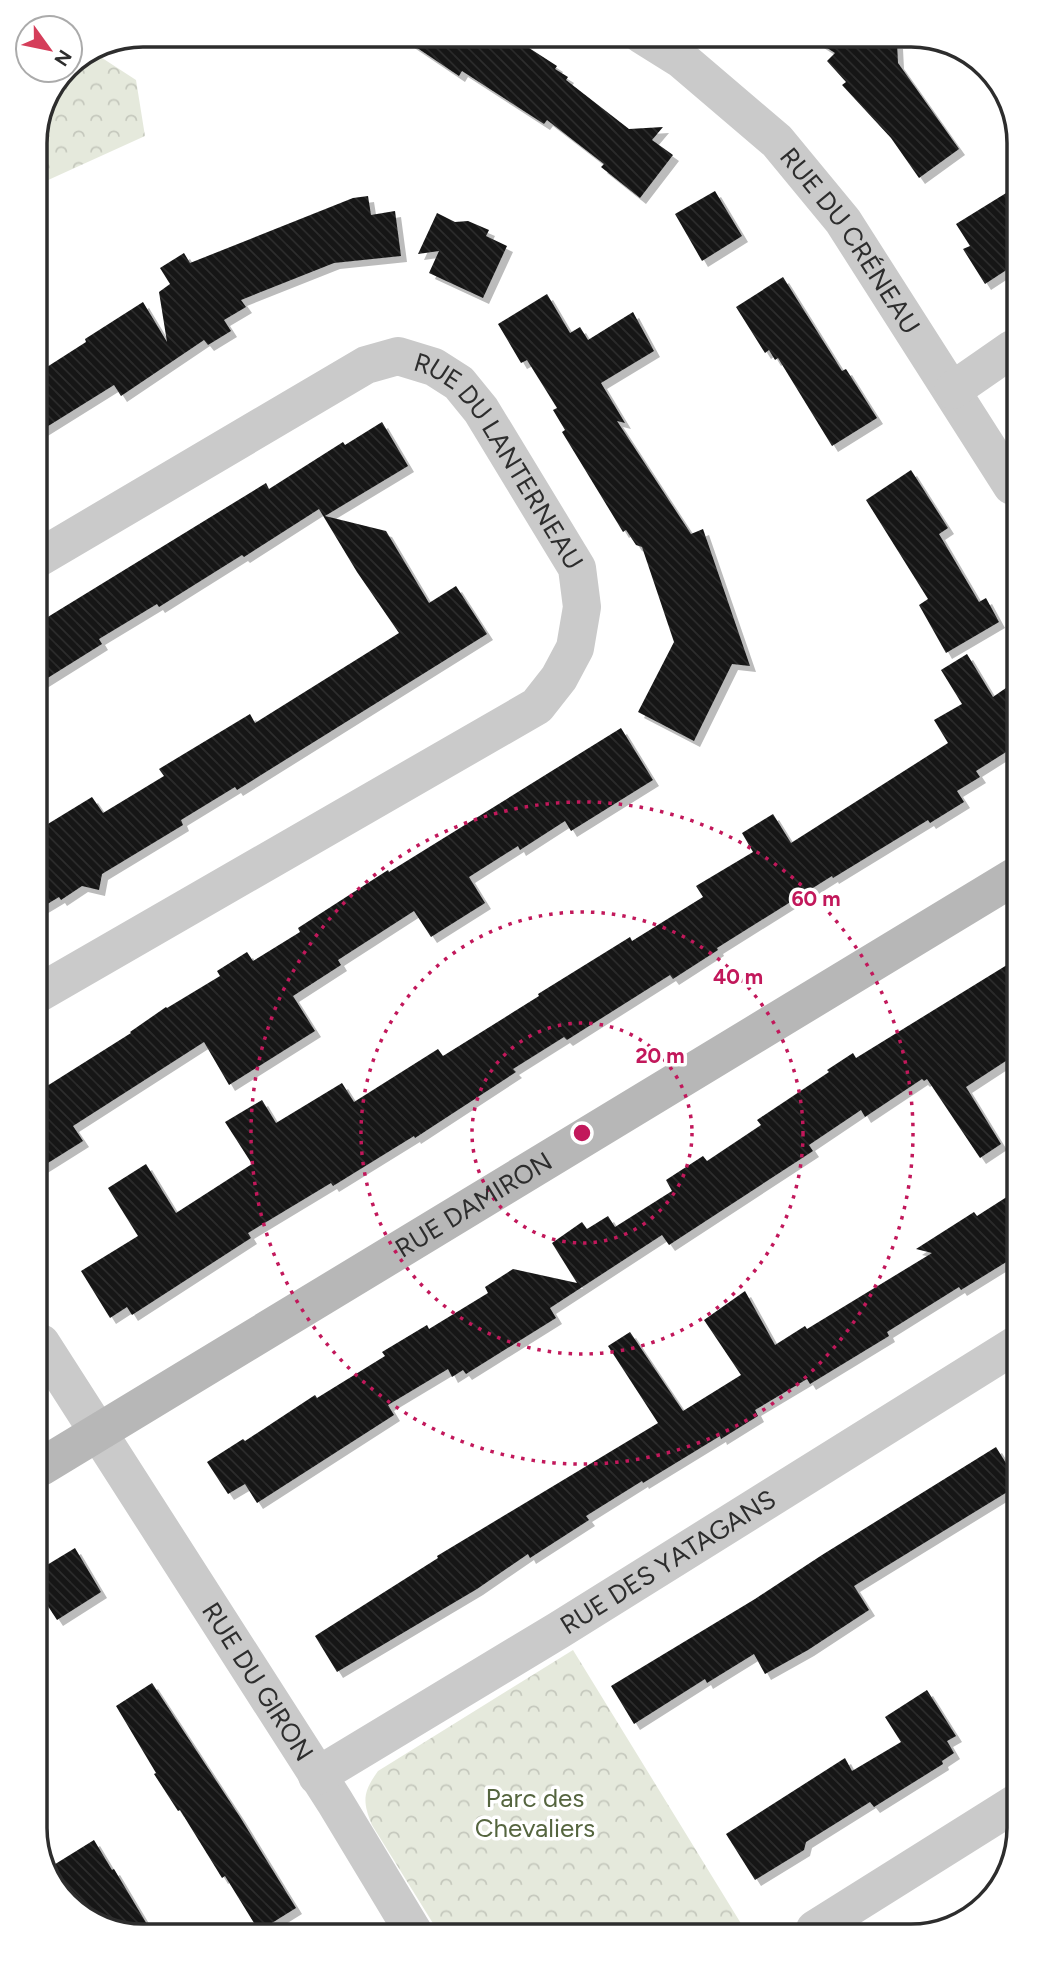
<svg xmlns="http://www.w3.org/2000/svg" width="1054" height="1971" viewBox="0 0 1054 1971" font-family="Figtree,sans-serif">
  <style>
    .forest { fill: url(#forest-crowns) }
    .building { fill: url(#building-back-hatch); filter: url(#shadow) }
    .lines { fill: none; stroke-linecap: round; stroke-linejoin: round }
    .street { stroke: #cacaca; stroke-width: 38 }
    .secondary { stroke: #b7b7b7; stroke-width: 38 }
    .ring { fill: none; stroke: #c2185b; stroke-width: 3.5; stroke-dasharray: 3.5 7 }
    .labels { text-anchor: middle; stroke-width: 7; stroke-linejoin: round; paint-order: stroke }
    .street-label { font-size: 26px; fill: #2d2d2d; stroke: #fff }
    .park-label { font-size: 26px; fill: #55653f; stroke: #fff }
    .rim { fill: none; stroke: #2d2d2d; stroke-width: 3.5 }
    .centre { fill: #c2185b; stroke: #fff; stroke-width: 3.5 }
    .ring-label { font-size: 21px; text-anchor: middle; font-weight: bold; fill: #c2185b; stroke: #fff; stroke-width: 7; stroke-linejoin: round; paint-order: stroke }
  </style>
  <defs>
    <pattern id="forest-crowns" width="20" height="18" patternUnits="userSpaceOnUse" patternTransform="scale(1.75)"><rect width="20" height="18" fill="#e5e9dc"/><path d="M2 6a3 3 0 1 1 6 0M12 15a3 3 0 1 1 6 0" fill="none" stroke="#c5c8bd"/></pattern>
    <pattern id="building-back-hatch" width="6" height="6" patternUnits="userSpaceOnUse" patternTransform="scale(1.75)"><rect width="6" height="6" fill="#141414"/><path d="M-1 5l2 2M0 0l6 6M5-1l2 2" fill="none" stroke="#2e2e2e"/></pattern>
    <filter id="shadow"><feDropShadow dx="6" dy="6" stdDeviation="0" flood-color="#0004"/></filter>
  </defs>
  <rect width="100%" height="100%" fill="#fff"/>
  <path class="forest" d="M96 54 136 80 145 136 35 186V137L65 70H70V65Z
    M573 1650 745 1930 439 1933 372 1825C362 1801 363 1792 378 1771Z"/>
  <path class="building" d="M398 35H509L557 66 555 69 568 77 566 80 629 129 663 127 652 140 673 155 640 198 601 167 604 164 547 120 544 124 462 71 459 76Z
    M807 35H875L881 42 897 43 898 63 959 149 919 178 891 138 842 85 846 82 827 61 835 53Z
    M1011 190V267L985 284 963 249 970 246 956 224Z
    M715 191 742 236 702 261 675 214Z
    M368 196 371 215 395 211 401 256 334 263 241 300 246 307 224 320 231 331 208 345 204 340 121 396 114 385 37 433 36 374 86 342 85 339 143 302 167 342 159 292 170 284 160 268 184 253 190 263 353 198Z
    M437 213 455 222 468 221 489 230 486 236 507 246 483 298 429 273 439 251 418 254Z
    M783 277 842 371 846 369 877 418 832 446 778 358 775 360 769 350 765 353 736 307Z
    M547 294 570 333 580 327 588 340 633 312 654 351 601 383 625 423 617 421 691 534 703 529 750 666 732 664 694 741 638 712 674 642 642 547 636 545 626 530 623 532 562 432 565 430 553 410 557 408 527 360 521 363 498 324Z
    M382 422 408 466 325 516 386 531 429 603 456 586 487 634 237 790 235 787 181 820 183 825 102 874 99 890 82 886 61 900 59 897 39 909 38 830 92 797 103 813 164 776 159 769 250 714 255 723 399 633 357 572 319 509 244 557 242 555 159 607 157 604 99 639 102 644 38 684V623L266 483 269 489 343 442 345 445Z
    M911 470 948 528 939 534 979 602 986 598 999 622 946 653 919 605 928 599 866 500Z
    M967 654 993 697 1013 683 1014 747 976 771 980 777 957 791 964 802 930 823 928 820 833 878 832 876 717 948 718 950 673 979 670 975 567 1040 564 1037 513 1069 516 1072 415 1138 414 1136 333 1186 331 1183 248 1233 251 1238 132 1315 127 1307 110 1318 81 1271 138 1236 108 1188 146 1164 176 1213 252 1164 225 1122 262 1100 276 1123 342 1083 354 1102 438 1049 443 1056 539 996 538 994 630 937 632 941 703 897 696 886 753 852 742 833 773 814 791 843 948 743 934 720 962 704 941 670Z
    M621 728 653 780 571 831 565 821 520 850 518 846 469 877 485 903 431 937 414 911 338 960 341 965 293 996 315 1031 229 1085 204 1042 73 1126 83 1141 40 1168V1075L47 1086 131 1033 130 1032 166 1007 167 1008 220 976 217 971 247 952 253 961 300 932 298 928 388 870 389 872Z
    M1015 960V1055L966 1087 1001 1144 980 1158 927 1079 924 1081 922 1079 865 1117 861 1110 809 1145 813 1151 669 1245 662 1235 550 1308 556 1318 466 1374 463 1370 452 1377 448 1369 388 1405 394 1415 257 1503 245 1484 228 1494 207 1462 243 1439 245 1441 315 1395 317 1398 385 1356 382 1352 427 1325 429 1329 488 1293 485 1287 513 1269 577 1283 552 1243 582 1222 587 1229 608 1216 615 1227 672 1191 666 1180 703 1156 707 1161 761 1125 757 1120 829 1072 827 1070 853 1053 856 1058Z
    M1016 1191V1256L961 1290 959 1287 887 1332 889 1336 810 1384 807 1379 755 1410 758 1416 721 1439 720 1436 643 1483 642 1481 586 1516 589 1520 530 1558 528 1554 477 1589 337 1672 315 1636 438 1558 437 1556 658 1423 608 1346 630 1332 683 1411 741 1375 704 1320 745 1291 775 1345 805 1326 807 1329 932 1253 916 1249 974 1212 977 1216Z
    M996 1447 1017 1481V1486L854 1586 869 1610 808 1650 765 1674 754 1654 707 1683 705 1679 634 1724 611 1686 755 1599 822 1555Z
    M75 1548 101 1592 57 1620 42 1597V1568Z
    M152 1683 240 1817 296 1908 259 1931 225 1876 222 1878 180 1810 178 1811 154 1774 156 1773 116 1706Z
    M927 1690 956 1736 947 1741 954 1753 942 1761 943 1764 874 1807 870 1802 806 1842 804 1850 755 1880 726 1834 845 1758 852 1771 901 1742 885 1717Z
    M94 1840 112 1870 114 1869 154 1936H137L83 1918 44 1871Z"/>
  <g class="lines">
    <g class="street">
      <path id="s1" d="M642 35 682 60 777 141 843 221 1012 486"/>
      <path d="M953 390 1012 349"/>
      <path id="s2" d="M37 559 366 365 398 356 434 367 459 383 481 410 577 568 582 607 575 648 559 678 537 706 39 993"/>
      <path id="s3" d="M41 1343 335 1802 414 1933"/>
      <path id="s4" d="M317 1776 559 1630 1017 1344"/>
      <path d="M815 1929 1019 1801"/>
    </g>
    <path class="secondary" id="s5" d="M41 1467 1014 877"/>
  </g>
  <g class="ring">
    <circle cx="582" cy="1133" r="110"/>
    <circle cx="582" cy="1133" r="221"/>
    <circle cx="582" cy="1133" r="331"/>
  </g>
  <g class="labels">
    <g class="street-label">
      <text dy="9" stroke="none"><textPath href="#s1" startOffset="296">RUE DU CRÉNEAU</textPath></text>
      <text dy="9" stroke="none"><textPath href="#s2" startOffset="567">RUE DU LANTERNEAU</textPath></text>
      <text dy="9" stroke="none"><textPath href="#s5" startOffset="506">RUE DAMIRON</textPath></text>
      <text dy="9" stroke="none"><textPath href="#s4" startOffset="411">RUE DES YATAGANS</textPath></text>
      <text dy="9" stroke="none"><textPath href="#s3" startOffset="402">RUE DU GIRON</textPath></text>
    </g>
    <g class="park-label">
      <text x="535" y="1807">Parc des<tspan x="535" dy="30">Chevaliers</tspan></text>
    </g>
  </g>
  <path d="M0 0H1054V1971H0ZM143 47H911A96 96 0 0 1 1007 143V1828A96 96 0 0 1 911 1924H143A96 96 0 0 1 47 1828V143A96 96 0 0 1 143 47Z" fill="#fff" fill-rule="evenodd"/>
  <path class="rim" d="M143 47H911A96 96 0 0 1 1007 143V1828A96 96 0 0 1 911 1924H143A96 96 0 0 1 47 1828V143A96 96 0 0 1 143 47Z"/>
  <circle cx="582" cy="1133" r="10" class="centre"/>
  <g class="ring-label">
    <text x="816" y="906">60 m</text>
    <text x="738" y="984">40 m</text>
    <text x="660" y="1063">20 m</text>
  </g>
  <g transform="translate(49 49) rotate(123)"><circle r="33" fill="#ffffff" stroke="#ababab" stroke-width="2"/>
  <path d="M0-5L12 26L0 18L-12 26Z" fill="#d53e5a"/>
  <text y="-10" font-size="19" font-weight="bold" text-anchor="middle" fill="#2d2d2d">N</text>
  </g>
</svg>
